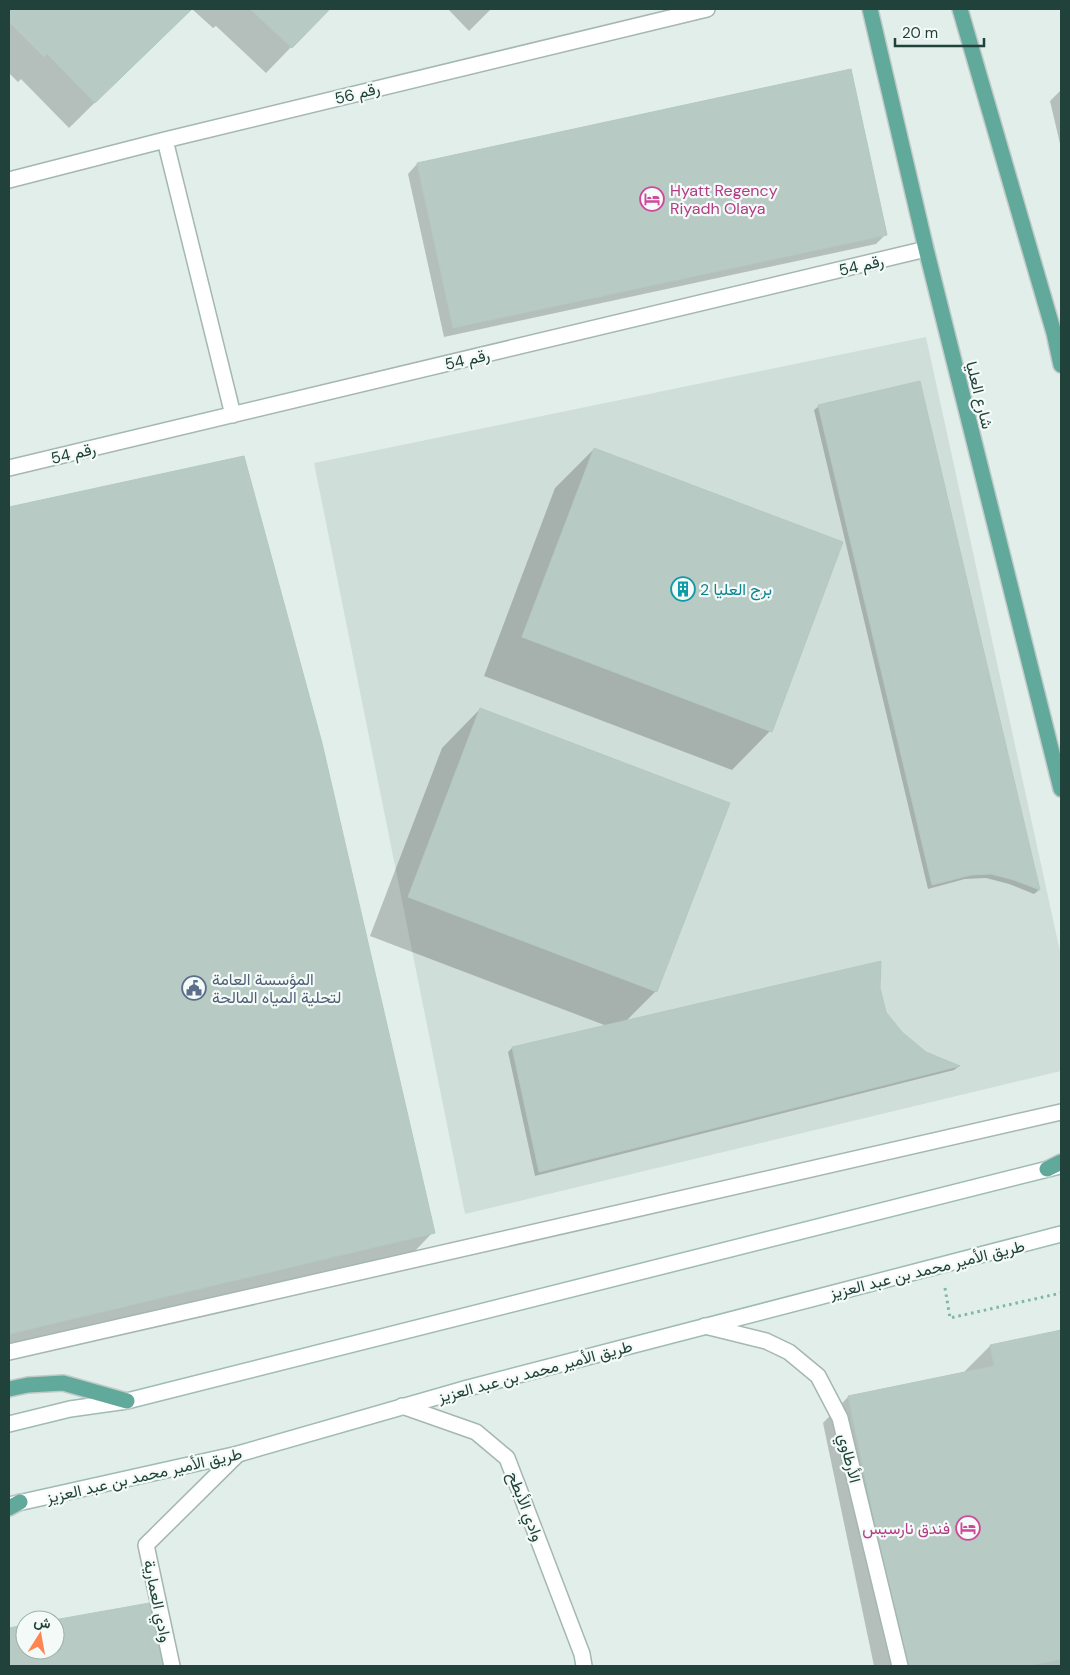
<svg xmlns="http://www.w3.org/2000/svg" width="1070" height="1675" viewBox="0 0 1070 1675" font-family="'DM Sans',Vazirmatn,sans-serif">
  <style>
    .built { fill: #d0ded9 }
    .shadow { fill: #0003 }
    .building { fill: #b7cac3; stroke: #b4c9c1 }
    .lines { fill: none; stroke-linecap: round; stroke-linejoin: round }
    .pedestrian-casing { stroke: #a4b7b2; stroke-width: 18 }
    .minor-casing { stroke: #a4b7b2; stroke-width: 18 }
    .secondary-casing { stroke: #9fbbb3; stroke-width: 18 }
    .primary-casing { stroke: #c1cac8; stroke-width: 18 }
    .path { stroke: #7fb6a7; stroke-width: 3; stroke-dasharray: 2.5 4; stroke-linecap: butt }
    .pedestrian { stroke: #fff; stroke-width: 15 }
    .minor { stroke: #fff; stroke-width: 15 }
    .secondary { stroke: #fff; stroke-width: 15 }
    .primary { stroke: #61a99a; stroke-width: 15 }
    .labels { text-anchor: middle; stroke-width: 4.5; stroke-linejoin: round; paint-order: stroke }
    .street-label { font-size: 16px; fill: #20423a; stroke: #f4faf7 }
    .hotel-label { font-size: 16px; fill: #b23c85; stroke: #f4faf7; text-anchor: start }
    .culture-label { font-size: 16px; fill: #0d838f; stroke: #f4faf7; text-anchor: start }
    .service-label { font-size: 16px; fill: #4e5e75; stroke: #f4faf7; text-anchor: start }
  </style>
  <rect width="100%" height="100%" fill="#e2eeea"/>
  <path class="built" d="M926 337 1061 956V1071L465 1214 314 463Z"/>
  <path class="shadow" d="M9 9H190L69 128 21 79 18 82 9 73Z
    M192 9H328L266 73 216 26 213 28Z
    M448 9H491L469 31Z
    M1061 90V148L1050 101Z
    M417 164 886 234 876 244 444 337 408 174Z
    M919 382 1039 890 1034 894 1009 884 986 878 965 879 928 889 814 410 819 406Z
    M594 449 770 731 732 770 484 676 555 488Z
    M243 458 433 1232 415 1251 9 1348V508Z
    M480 709 656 991 626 1021 878 988 885 1013 901 1033 925 1054 958 1067 954 1070 535 1176 508 1052 512 1048 607 1026 370 936 442 748Z
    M1061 1331V1666H874L823 1423 848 1397 965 1373V1371L990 1346Z
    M25 1626V1650H55L167 1666H9V1629Z"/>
  <path class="building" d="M9 9H192L95 103 47 54 44 57 9 22Z
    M250 9H330L292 48Z
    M851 69 887 235 453 328 417 163Z
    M920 381 1040 890 1014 880 991 874 971 875 932 885 818 405Z
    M594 448 843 542 772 732 522 637Z
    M244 456 322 743 435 1233 9 1334V507Z
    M480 708 730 803 657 992 408 897Z
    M881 961 880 988 886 1012 902 1032 926 1052 960 1066 539 1172 512 1047Z
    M1061 1330V1659L1026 1666H905L848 1396 994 1366 990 1345Z
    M155 1602 168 1666H9V1628L25 1625V1650H55L54 1620Z"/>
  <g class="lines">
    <g class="pedestrian-casing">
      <path id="pedestrian" d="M9 1352 1061 1112"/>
    </g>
    <g class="minor-casing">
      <path id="minor" d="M165 140 233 415
        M9 180 165 140 707 9
        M9 468 926 249
        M705 1326 766 1341 789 1352 818 1376 840 1418 900 1666
        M402 1406 476 1432 507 1458 582 1654 584 1666
        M172 1666 146 1545 238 1454"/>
    </g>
    <g class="secondary-casing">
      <path id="secondary" d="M9 1424 70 1409 127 1401 1060 1166
        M9 1505 238 1454 468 1388 1061 1234"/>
    </g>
    <g class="primary-casing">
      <path id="primary" d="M870 9 926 249 1061 789
        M960 9 1054 333 1061 365
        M1047 1169 1061 1162
        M9 1389 28 1385 63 1383 127 1401
        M9 1508 20 1502"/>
    </g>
    <path class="path" d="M945 1288 950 1318 1061 1293"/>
    <use href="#pedestrian" class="pedestrian"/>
    <use href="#minor" class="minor"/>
    <use href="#secondary" class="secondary"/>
    <use href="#primary" class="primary"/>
  </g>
  <defs>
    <g id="hotel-ring" transform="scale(1.25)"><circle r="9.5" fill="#f4faf7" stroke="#d1479c" stroke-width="1.5"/><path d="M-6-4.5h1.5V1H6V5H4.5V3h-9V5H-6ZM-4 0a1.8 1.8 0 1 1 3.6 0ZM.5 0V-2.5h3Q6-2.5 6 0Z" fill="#d1479c"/></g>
    <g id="building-ring" transform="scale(1.25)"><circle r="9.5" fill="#f4faf7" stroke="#0f9aa8" stroke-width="1.5"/><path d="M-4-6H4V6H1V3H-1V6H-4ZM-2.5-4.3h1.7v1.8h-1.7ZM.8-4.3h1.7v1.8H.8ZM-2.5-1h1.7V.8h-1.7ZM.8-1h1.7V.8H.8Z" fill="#0f9aa8"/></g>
    <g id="civic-ring" transform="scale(1.25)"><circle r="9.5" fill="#f4faf7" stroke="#5c6f8a" stroke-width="1.5"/><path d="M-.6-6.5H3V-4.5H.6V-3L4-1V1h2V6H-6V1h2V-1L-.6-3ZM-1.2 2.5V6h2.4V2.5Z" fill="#5c6f8a"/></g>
  </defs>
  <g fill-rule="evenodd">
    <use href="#hotel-ring" x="652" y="199"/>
    <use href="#building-ring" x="683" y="589"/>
    <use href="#civic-ring" x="194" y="988"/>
    <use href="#hotel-ring" x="968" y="1528"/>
  </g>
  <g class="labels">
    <g class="street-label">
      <text transform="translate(357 93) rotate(-14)" y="6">رقم 56</text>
      <text transform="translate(861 265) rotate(-13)" y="6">رقم 54</text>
      <text transform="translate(467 359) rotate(-13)" y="6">رقم 54</text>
      <text transform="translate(980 395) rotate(76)" y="6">شارع العليا</text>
      <text transform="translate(73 453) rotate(-13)" y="6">رقم 54</text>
      <text transform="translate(927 1269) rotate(-14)" y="6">طريق الأمير محمد بن عبد العزيز</text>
      <text transform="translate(535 1371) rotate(-15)" y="6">طريق الأمير محمد بن عبد العزيز</text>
      <text transform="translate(850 1458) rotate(76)" y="6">الأرطاوي</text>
      <text transform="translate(144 1475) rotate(-13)" y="6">طريق الأمير محمد بن عبد العزيز</text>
      <text transform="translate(526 1506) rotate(69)" y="6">وادي الأبطح</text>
      <text transform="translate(158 1601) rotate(78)" y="6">وادي العمارية</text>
    </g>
    <g class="hotel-label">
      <text x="670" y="196">Hyatt Regency<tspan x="670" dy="18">Riyadh Olaya</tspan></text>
      <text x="950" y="1534" text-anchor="end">فندق نارسيس</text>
    </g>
    <g class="culture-label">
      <text x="700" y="595">برج العليا 2</text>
    </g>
    <g class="service-label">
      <text x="212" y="985">المؤسسة العامة<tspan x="212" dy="18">لتحلية المياه المالحة</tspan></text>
    </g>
  </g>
  <rect width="1070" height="1675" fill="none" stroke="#20423a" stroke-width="20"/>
  <g transform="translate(40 1635) rotate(11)"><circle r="24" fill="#f4faf7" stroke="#9fb0ab"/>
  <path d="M0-4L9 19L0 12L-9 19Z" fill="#ff8450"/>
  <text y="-8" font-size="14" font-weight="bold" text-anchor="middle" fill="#20423a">ش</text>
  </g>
  <path d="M895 38v8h89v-8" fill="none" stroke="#20423a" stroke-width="2.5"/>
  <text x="902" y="38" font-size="15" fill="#20423a" stroke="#f4faf7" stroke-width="4" paint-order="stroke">20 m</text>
</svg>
